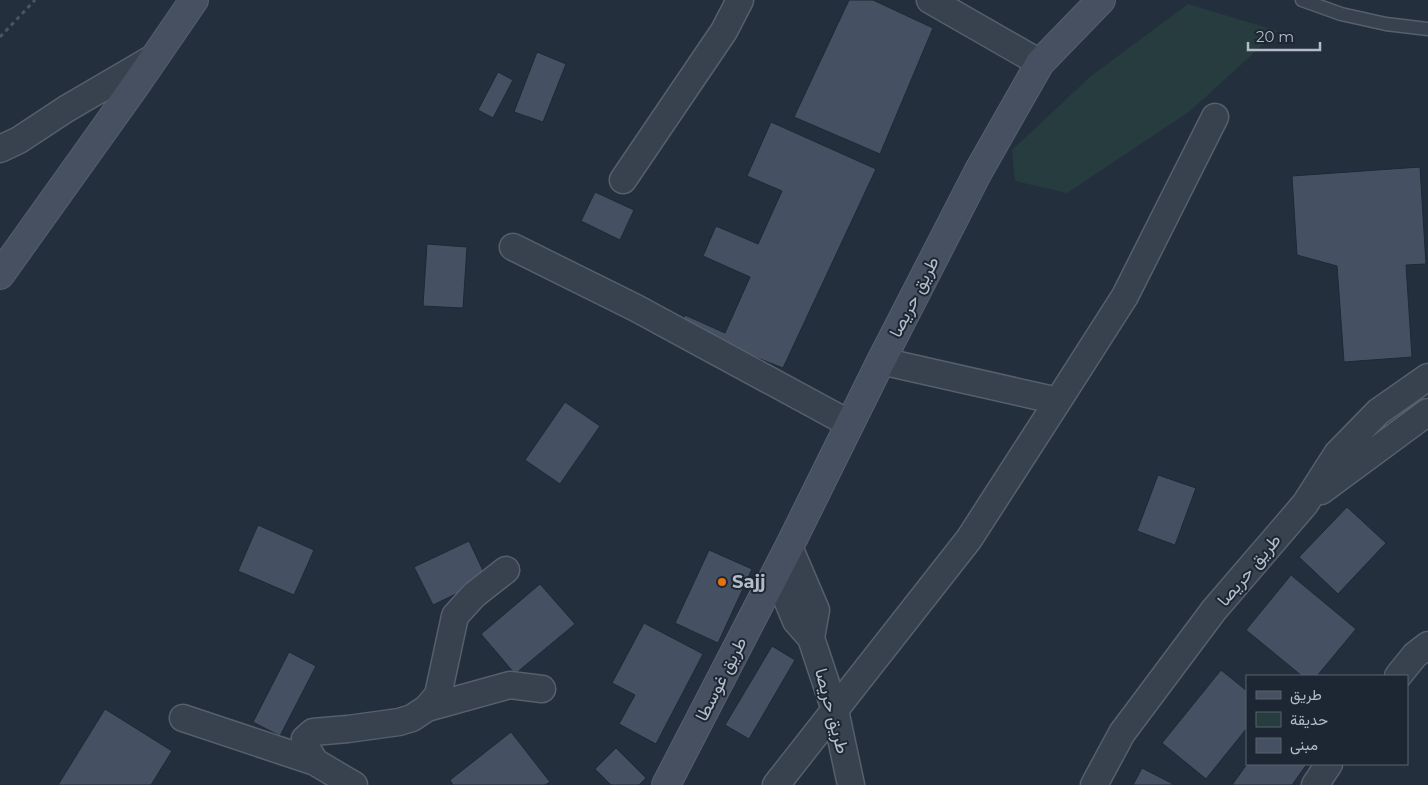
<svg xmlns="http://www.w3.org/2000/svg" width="1428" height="785" viewBox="0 0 1428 785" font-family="Montserrat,Vazirmatn,sans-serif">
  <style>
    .green { fill: #263c3f }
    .building { fill: #455162; stroke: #1f2835 }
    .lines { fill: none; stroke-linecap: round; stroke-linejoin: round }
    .lane-casing { stroke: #565f6c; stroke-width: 15 }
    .street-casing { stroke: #565f6c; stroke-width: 29 }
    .secondary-casing { stroke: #565f6c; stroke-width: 30 }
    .path { stroke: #44595c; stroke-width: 3; stroke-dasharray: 4 4; stroke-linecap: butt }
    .lane { stroke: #38414e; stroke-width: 12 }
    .street { stroke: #38414e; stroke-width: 26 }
    .secondary { stroke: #465061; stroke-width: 28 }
    .food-dot { fill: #e8710a; stroke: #1d2633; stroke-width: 2 }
    .labels { text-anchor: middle; stroke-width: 4; stroke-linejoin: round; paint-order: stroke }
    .street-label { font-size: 18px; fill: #b4bcc9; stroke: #1d2633 }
    .poi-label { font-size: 18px; font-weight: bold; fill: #b4bcc9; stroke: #1d2633; text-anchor: start }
  </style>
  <rect width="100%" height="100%" fill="#242f3e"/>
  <path class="green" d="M1188 4 1278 31 1190 111 1067 193 1015 181 1012 150 1091 76Z"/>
  <path class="building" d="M849 0H873L933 28 880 154 794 117Z
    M537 52 566 64 543 122 514 112Z
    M498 72 513 80 493 118 478 110Z
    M771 122 876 169 783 368 679 327 685 315 725 333 750 277 703 256 716 226 758 244 782 191 747 176Z
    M1420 167 1426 264 1406 265 1412 357 1344 362 1337 266 1297 255 1292 176Z
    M595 192 634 210 620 240 581 221Z
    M427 244 467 247 463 308 423 306Z
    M565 402 600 426 560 484 525 460Z
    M1158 475 1196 488 1175 545 1137 531Z
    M1347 507 1386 543 1338 594 1299 557Z
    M258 525 314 550 294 595 238 571Z
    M469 541 487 579 433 605 414 567Z
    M709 550 752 569 718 643 675 623Z
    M1291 575 1356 629 1317 676H1302L1246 630Z
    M540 584 575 624 515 674 481 634Z
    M644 623 703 654 656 744 619 724 635 695 612 683Z
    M772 646 795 660 749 739 725 725Z
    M289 652 316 666 280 736 253 722Z
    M1221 670 1247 691V728L1206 779 1162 743Z
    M105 709 172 751 151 785H58Z
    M511 732 550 782 545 785H453L450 780Z
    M616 748 646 778 639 785H611L595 769Z
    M1247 764H1307L1292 785H1232Z
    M1142 768 1175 785H1133Z"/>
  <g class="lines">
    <g class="lane-casing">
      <path id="lane" d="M1302 0 1341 14 1386 24 1428 29"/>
    </g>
    <g class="street-casing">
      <path id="street" d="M930 0 1040 63
        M0 149 19 140 66 109 155 57
        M623 180 724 31 740 0
        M513 247 636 308 850 424
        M1058 401 1125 296 1215 117
        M1321 491 1428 412
        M789 547 816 610 811 638
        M776 573 796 621 811 638 835 710 851 785
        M1398 676 1415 655 1428 645
        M427 708 510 685 542 689
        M183 718 315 762 354 785
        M315 762 306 747 305 739 313 732 348 729 399 722 412 718 427 708 438 695 455 616 474 595 506 570
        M776 785 969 539 1058 401 881 361
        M1094 785 1122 733 1214 610 1305 504 1337 454 1378 412 1428 377
        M1315 785 1329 764"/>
    </g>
    <g class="secondary-casing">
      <path id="secondary" d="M0 275 135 86 194 0
        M666 785 789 547 881 361 978 172 1040 63 1101 0"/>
    </g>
    <path class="path" d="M0 37 35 0"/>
    <use href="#lane" class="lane"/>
    <use href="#street" class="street"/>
    <use href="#secondary" class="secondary"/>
  </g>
  <circle class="food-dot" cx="722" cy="582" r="5"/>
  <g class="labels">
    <g class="street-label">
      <text transform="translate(914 297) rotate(-63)" y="6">طريق حريصا</text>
      <text transform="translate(1249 570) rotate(-50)" y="6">طريق حريصا</text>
      <text transform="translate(721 679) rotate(-63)" y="6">طريق غوسطا</text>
      <text transform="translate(832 711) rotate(75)" y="6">طريق حريصا</text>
    </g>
    <g class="poi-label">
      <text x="732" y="588">Sajj</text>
    </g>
  </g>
  <rect x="1246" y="675" width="162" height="90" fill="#1d2633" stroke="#59626f"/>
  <rect x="1256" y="691" width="25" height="8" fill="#465061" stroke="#59626f"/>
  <text x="1290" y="700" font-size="15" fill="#b4bcc9">طريق</text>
  <rect x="1256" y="712" width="25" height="15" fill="#263c3f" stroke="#59626f"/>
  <text x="1290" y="725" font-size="15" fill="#b4bcc9">حديقة</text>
  <rect x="1256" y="738" width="25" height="15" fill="#455162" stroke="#59626f"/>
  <text x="1290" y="750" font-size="15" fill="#b4bcc9">مبنى</text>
  <path d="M1248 42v8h72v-8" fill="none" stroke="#b4bcc9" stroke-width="2.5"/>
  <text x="1256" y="42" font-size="15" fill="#b4bcc9" stroke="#1d2633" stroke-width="4" paint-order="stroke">20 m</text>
</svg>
